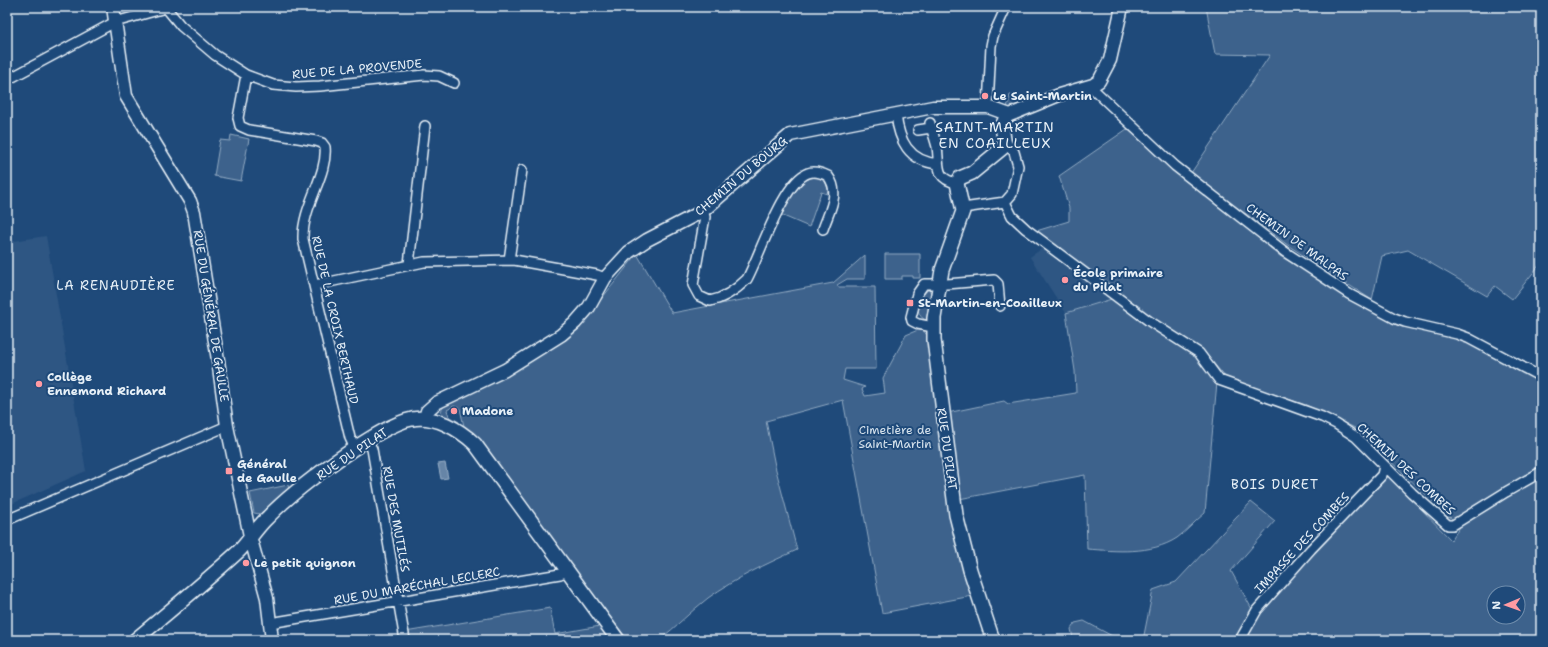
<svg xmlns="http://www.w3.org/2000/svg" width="1548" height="647" viewBox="0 0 1548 647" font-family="'Shantell Sans',sans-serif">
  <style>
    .built { fill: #2e5683 }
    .green { fill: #3c628c; stroke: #92aac2; fill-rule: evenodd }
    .water { fill: #6685a7; stroke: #9ab0c7 }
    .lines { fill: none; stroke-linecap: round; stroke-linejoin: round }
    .minor-casing { stroke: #e8f1f8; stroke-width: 12 }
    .tertiary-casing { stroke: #e8f1f8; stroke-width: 15 }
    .secondary-casing { stroke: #e8f1f8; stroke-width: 16 }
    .minor { stroke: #1f4a7a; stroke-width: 9 }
    .tertiary { stroke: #1f4a7a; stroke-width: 12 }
    .secondary { stroke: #1f4a7a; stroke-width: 13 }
    .poi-dot { fill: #ff9aa2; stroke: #1f4a7a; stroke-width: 1.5 }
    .labels { text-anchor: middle; stroke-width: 4; stroke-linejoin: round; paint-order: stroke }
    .street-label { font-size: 12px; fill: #e8f1f8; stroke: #1f4a7a }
    .poi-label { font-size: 12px; font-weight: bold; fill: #e8f1f8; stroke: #1f4a7a; text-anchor: start }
    .park-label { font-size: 12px; fill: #d7e3ed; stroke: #1f4a7a }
    .neighbourhood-label { font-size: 13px; letter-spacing: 1px; fill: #e8f1f8; stroke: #1f4a7a }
    .quarter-label { font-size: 14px; letter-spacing: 1px; fill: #e8f1f8; stroke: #1f4a7a }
  </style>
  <rect width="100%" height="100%" fill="#1f4a7a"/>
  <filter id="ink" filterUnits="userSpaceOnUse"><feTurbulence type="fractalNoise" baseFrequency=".025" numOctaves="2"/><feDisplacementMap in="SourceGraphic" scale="8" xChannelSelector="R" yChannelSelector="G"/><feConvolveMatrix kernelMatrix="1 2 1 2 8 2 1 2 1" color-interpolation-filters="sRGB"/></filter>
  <g filter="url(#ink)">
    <path class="built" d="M46 236 86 471 7 506V242Z
      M1044 247 1058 257 1059 260 1062 263H1067L1112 299 1066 313 1030 257Z"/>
    <path class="green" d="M1206 7H1541V263L1512 299 1495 286 1487 296 1408 250 1382 256 1372 300 1289 246 1191 173 1270 55 1215 54Z
      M1010 95 1024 98 1026 104 1007 108Z
      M1127 129 1280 256 1397 325 1464 340 1541 380V465L1453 520 1355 428 1306 405 1226 378 1206 354 1097 279 1033 232 1069 221V208L1059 176Z
      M231 135 249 139 241 181 214 176 220 140 230 141Z
      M816 177 825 181 828 189 827 194 821 192 809 227 781 215C788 199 796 179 816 177Z
      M637 254 672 313 833 283 865 255V279H847L837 285 838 287H875L876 369H845L843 380 865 387 862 389 865 396 885 393 883 378 906 335 918 330H923L929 338 972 596 882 613 843 400 766 421 775 466 797 550C766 564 736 578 708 598 691 611 676 627 659 640H628L541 526 493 456 464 426 460 409 454 406 447 410 449 416 459 422 457 424 444 418 441 411C445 402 454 401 463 398L559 344 580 326Z
      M885 254H920V278H913V276H902V279H885Z
      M928 290 933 293 928 320C922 320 918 314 918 308L924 293Z
      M1115 298 1203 361 1217 382 1205 513C1195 521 1187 531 1177 538 1151 555 1115 551 1087 549L1085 475 959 499 947 413 1004 401 1008 404 1076 393 1075 371 1066 313Z
      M1388 475 1451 540 1462 524 1491 504 1541 476V640H1244L1258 612 1319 544ZM1494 593H1518V617H1494Z
      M288 485 289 489 260 514 254 513 250 493Z
      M1251 502 1275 521 1231 571 1253 611 1238 640H1143L1153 590 1176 582Z
      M550 608 555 634 600 626 611 640H400L399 633Z
      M1084 621 1116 638 1129 640H1071L1073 638 1071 629 1075 623Z"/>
    <path class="water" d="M445 463 448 478 441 479 438 464Z"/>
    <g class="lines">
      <g class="minor-casing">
        <path id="minor" d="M167 9 181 26 215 55 246 75 273 85 296 87 320 86 424 75 439 76 454 83
          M246 75 238 118 240 126 249 130 316 141 322 143 325 147C328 175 302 206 303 239L350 438 355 449
          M7 80 115 22 169 7
          M1090 86 1175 166 1285 252 1349 294 1394 318 1405 322 1457 334 1468 338 1541 377
          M988 107 991 46 993 36 1006 7
          M896 115C899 140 908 161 938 164
          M930 123C932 131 935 139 937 147 940 165 934 179 957 183
          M918 130 931 128
          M1005 202 1012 216 1026 229 1149 321 1199 353 1219 380 1322 417 1336 424 1356 437 1412 493 1448 525H1453L1506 492 1541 472
          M963 208 1005 202 1012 194 1018 166 1014 152 1005 141
          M703 211 705 217 693 285 699 296 710 301C725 298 736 290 747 279 760 255 783 182 808 173 815 170 822 173 828 176 841 193 829 211 823 229
          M509 260 522 170
          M409 264 425 126
          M315 285 424 262 514 260 597 275 605 278
          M933 327 918 324 912 321 911 317 917 294 924 284H947L994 280 998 284 1000 306
          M367 441 372 449 405 640
          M7 520 227 426
          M270 623 560 574 567 571
          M1240 640 1257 610 1311 549 1382 475 1384 466"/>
      </g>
      <g class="tertiary-casing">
        <path id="tertiary" d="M113 7 126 96 190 201 194 212 218 360 227 426 250 536 267 598 272 640
          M425 418 427 411 436 403 505 370 561 335 575 323 589 307 605 278 629 252 647 240 703 211 790 135 933 107H988L1010 115 1059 95 1093 85 1099 81 1110 60 1122 7"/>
      </g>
      <g class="secondary-casing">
        <path id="secondary" d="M135 640C170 611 205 582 239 551 249 541 257 527 268 517 294 490 377 426 412 419 435 415 459 429 475 444L618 640
          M993 640 970 570 956 515 934 340V318L942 270 963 211 957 183 960 178 972 173 1005 146 1002 126 1007 115"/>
      </g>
      <use href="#minor" class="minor"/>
      <use href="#tertiary" class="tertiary"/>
      <use href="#secondary" class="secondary"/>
    </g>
  </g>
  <g class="poi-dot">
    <circle cx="985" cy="96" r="4"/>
    <circle cx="1065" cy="280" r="4"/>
    <rect x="906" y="299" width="8" height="8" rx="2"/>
    <circle cx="39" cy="384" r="4"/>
    <circle cx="454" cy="411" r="4"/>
    <rect x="225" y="467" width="8" height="8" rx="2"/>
    <circle cx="246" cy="563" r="4"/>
  </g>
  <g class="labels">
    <g class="street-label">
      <text transform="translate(357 69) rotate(-5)" y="4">RUE DE LA PROVENDE</text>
      <text transform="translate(741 176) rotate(-40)" y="4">CHEMIN DU BOURG</text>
      <text transform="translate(1297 242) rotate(36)" y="4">CHEMIN DE MALPAS</text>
      <text transform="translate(211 316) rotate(81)" y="4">RUE DU GÉNÉRAL DE GAULLE</text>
      <text transform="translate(335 320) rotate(77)" y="4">RUE DE LA CROIX BERTHAUD</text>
      <text transform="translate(947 449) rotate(82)" y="4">RUE DU PILAT</text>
      <text transform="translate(352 454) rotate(-34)" y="4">RUE DU PILAT</text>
      <text transform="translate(1406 469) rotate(43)" y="4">CHEMIN DES COMBES</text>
      <text transform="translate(396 519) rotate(80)" y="4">RUE DES MUTILÉS</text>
      <text transform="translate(1302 543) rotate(-47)" y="4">IMPASSE DES COMBES</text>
      <text transform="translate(417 586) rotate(-10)" y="4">RUE DU MARÉCHAL LECLERC</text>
    </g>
    <g class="poi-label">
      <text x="993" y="100">Le Saint-Martin</text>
      <text x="1073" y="277">École primaire<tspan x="1073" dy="14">du Pilat</tspan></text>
      <text x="918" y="307">St-Martin-en-Coailleux</text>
      <text x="47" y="381">Collège<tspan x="47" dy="14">Ennemond Richard</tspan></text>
      <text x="462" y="415">Madone</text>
      <text x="237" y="468">Général<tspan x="237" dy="14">de Gaulle</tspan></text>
      <text x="254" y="567">Le petit quignon</text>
    </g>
    <g class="park-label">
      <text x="895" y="434">Cimetière de<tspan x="895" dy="14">Saint-Martin</tspan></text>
    </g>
    <g class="neighbourhood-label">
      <text x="116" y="290">LA RENAUDIÈRE</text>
      <text x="1275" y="489">BOIS DURET</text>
    </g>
    <g class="quarter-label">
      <text x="995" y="132">SAINT-MARTIN<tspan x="995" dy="16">EN COAILLEUX</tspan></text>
    </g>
  </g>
  <rect width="1548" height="647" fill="none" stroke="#1f4a7a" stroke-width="24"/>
  <rect x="12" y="12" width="1524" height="623" fill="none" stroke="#e8f1f8" stroke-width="1.5" filter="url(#ink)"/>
  <g transform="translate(1506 605) rotate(268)"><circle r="19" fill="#1f4a7a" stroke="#6f8dac"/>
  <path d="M0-3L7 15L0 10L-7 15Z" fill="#ff9aa2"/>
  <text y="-6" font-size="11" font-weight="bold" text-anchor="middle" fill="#e8f1f8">N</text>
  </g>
</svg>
